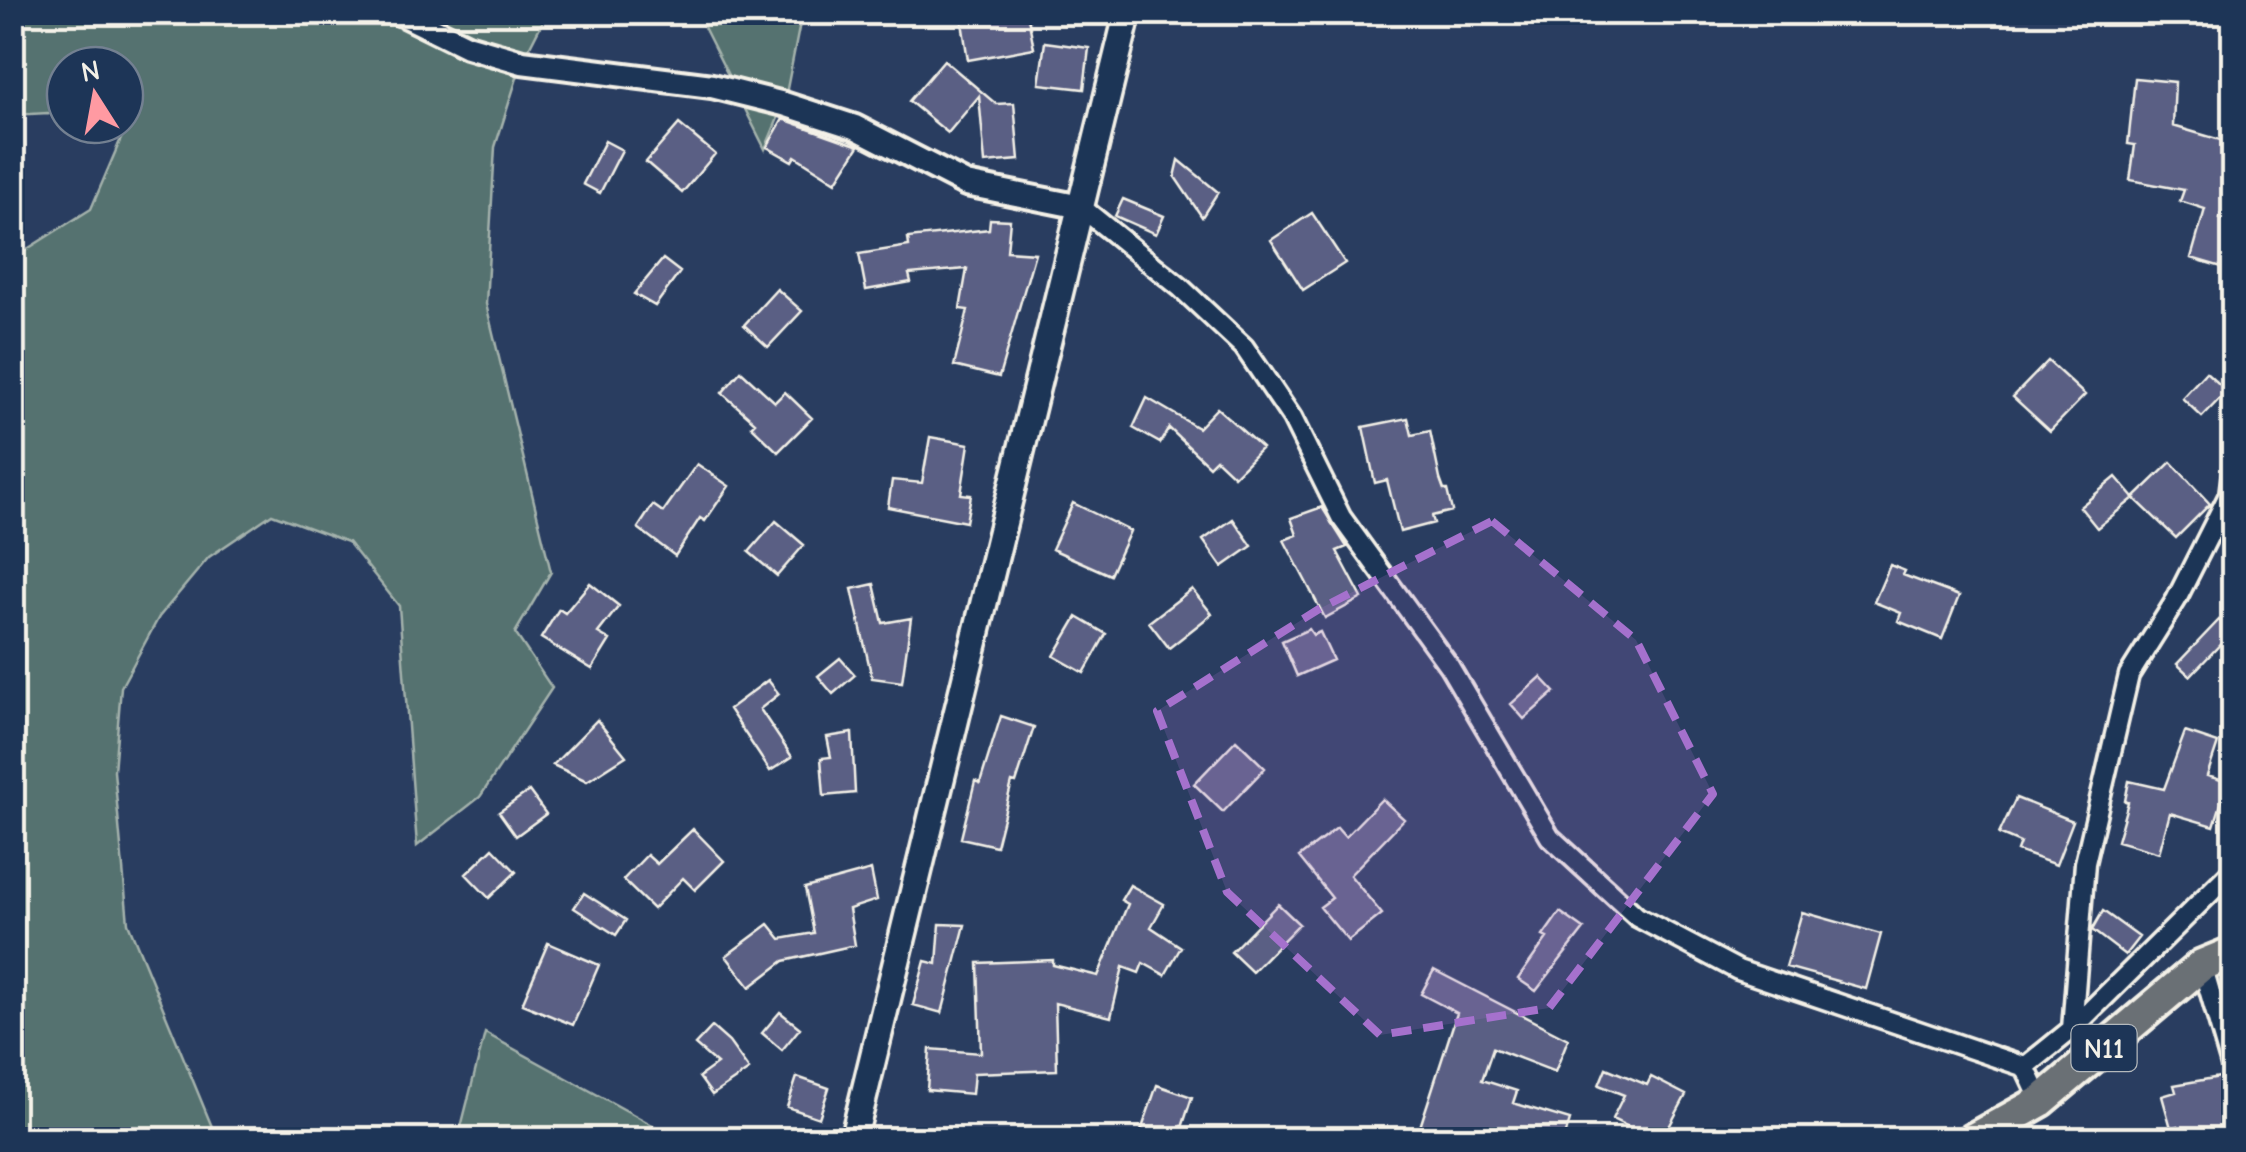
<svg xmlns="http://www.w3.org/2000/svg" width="2246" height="1152" viewBox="0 0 2246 1152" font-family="'Comic Neue',sans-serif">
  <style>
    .green { fill: #557270; stroke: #a4b2ac; stroke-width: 2.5 }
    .building { fill: #5a5f84; stroke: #f4f1e8; stroke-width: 2.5 }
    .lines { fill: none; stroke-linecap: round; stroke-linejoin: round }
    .minor-casing { stroke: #f4f1e8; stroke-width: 25 }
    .tertiary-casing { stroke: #f4f1e8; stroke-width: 30 }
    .secondary-casing { stroke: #f4f1e8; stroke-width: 32 }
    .trunk-casing { stroke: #f4f1e8; stroke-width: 38 }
    .minor { stroke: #1d3557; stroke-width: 18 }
    .tertiary { stroke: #1d3557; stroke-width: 22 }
    .secondary { stroke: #1d3557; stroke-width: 25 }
    .trunk { stroke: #6b6f75; stroke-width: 30 }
    .marked { fill: #a571cd; fill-opacity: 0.2; stroke: #a571cd; stroke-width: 8; stroke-dasharray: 20 12; stroke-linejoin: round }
    .labels { text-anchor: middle; stroke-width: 8; stroke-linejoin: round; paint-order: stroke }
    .shield { fill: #1d3557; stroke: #b4b9bc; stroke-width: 2.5 }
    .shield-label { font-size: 28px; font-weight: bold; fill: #f4f1e8 }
  </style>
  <rect width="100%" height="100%" fill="#293d60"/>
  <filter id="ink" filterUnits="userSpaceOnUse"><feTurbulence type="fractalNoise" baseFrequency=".01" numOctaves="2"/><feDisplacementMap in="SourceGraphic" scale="20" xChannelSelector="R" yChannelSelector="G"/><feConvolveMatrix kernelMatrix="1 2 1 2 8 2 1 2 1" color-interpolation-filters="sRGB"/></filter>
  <g filter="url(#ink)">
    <path class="green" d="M13 13H547L522 62 495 147 486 304 551 572 515 633 552 688 480 797 417 846 399 606 348 542 272 514 209 557 159 617 121 687 114 771 128 923 217 1139H13V258L91 209 123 134 93 125H125V65H65V117L48 113 13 115Z
      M697 13H802L784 104 765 149Z
      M485 1033 678 1139H458Z"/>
    <path class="building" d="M977 12H1027L1034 48 968 60 961 16Z
      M1045 42 1089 48 1084 89 1039 84Z
      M944 60 996 104 1014 103 1019 160 985 163 979 96 948 133 909 101Z
      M2135 78 2175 82 2173 126 2234 144V173L2220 219 2234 223V239L2225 268 2191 258 2205 209 2180 201 2184 190 2130 180 2135 145 2128 144Z
      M783 119 859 146 836 182 795 156 792 161 767 147Z
      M679 124 715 154 682 193 646 162Z
      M605 141 622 150 600 193 583 184Z
      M1179 160 1218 192 1202 217 1175 177Z
      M1123 199 1164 216 1156 234 1115 216Z
      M1312 213 1345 263 1303 290 1271 240Z
      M990 219 1010 220 1007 251 1035 253 999 377 954 366 968 310 960 309 967 269 909 274 911 282 866 290 859 254 909 246 908 238 989 229Z
      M663 259 680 272 655 306 634 294Z
      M777 289 802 311 768 347 744 325Z
      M2048 361 2085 395 2050 431 2013 397Z
      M741 371 775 402 785 392 812 418 778 452 751 426 755 422 722 393Z
      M2206 372 2227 391 2202 417 2182 398Z
      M1147 398 1198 428 1217 408 1262 448 1234 476 1216 459 1209 466 1169 428 1160 443 1133 428Z
      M1408 418 1412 435 1430 431 1440 479 1444 490H1447L1452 511 1432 516 1434 523 1400 532 1387 480 1375 483 1363 427Z
      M930 437 969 444 961 494 971 495 966 522 888 507 892 480 922 483Z
      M2171 462 2210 504 2176 538 2134 498Z
      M697 464 729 486 705 521 700 518 675 556 638 528 653 505 663 512Z
      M2116 477 2134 498 2097 528 2080 507Z
      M1073 503 1130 531 1110 575 1052 549Z
      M1322 507 1347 547 1337 551 1362 598 1325 618 1284 540 1297 535 1291 518Z
      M1233 519 1252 546 1222 567 1203 540Z
      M776 521 804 545 777 576 749 552Z
      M1890 565 1905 571 1903 575 1959 596 1942 639 1898 621 1901 613 1874 602Z
      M590 583 619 606 598 633 610 640 592 669 541 638 559 609 565 613Z
      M874 584 883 623 911 618 902 682 872 678 852 589Z
      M1192 589 1212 614 1169 648 1149 622Z
      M1077 617 1106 634 1084 673 1054 656Z
      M2219 620 2232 632 2190 676 2177 664Z
      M1309 629 1313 635 1320 632 1333 660 1297 676 1282 641Z
      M840 658 855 675 833 694 818 676Z
      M1541 677 1555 692 1524 719 1511 704Z
      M768 680 779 694 760 709 792 757 770 771 729 709Z
      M1001 716 1034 727 1016 783 1012 782 996 846 961 838 975 781 980 783Z
      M597 720 626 756 587 781 553 765Z
      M2185 732 2218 743 2207 776 2228 782 2214 826 2170 813 2159 853 2117 841 2128 802 2125 801 2129 781 2164 789Z
      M852 733 855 793 824 796 821 758 831 757 827 737Z
      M1236 740 1265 768 1223 812 1194 784Z
      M529 791 546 814 516 836 499 812Z
      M2016 798 2073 821 2056 865 2017 851 2020 843 1999 834Z
      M1382 799 1404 819 1350 875 1382 914 1348 941 1320 907 1332 898 1299 857 1337 828 1345 837Z
      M693 829 724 861 695 890 683 878 653 909 623 880 647 855 657 864Z
      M493 848 516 872 489 898 466 874Z
      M871 870 877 900 849 909 855 945 784 961 750 987 726 956 769 924 781 939 814 933 805 888Z
      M1130 885 1164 904 1151 927 1181 947 1165 975 1143 963 1139 973 1123 967 1111 1017 1055 1003 1057 1070 974 1073 972 1094 927 1090 930 1049 981 1053 978 963 1053 960V965L1098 976 1128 904 1121 900Z
      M584 893 626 920 616 935 574 908Z
      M1278 904 1299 924 1252 972 1231 952Z
      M2103 911 2139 937 2125 955 2092 930Z
      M1560 912 1584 929 1536 991 1518 979 1547 938 1543 936Z
      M1802 912 1881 934 1866 989 1786 967Z
      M940 924 965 925 942 1013 913 1005 925 961 937 964Z
      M548 943 599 965 573 1025 522 1004Z
      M1434 970 1568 1039 1555 1072 1493 1048 1482 1080 1517 1091 1513 1103 1570 1120 1564 1140H1438L1418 1133 1457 1013 1421 994Z
      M780 1012 800 1028 782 1050 762 1033Z
      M712 1027 729 1042 749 1070 712 1095 699 1077 717 1064 695 1045Z
      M1606 1068 1647 1085 1651 1077 1686 1095 1662 1140H1640L1643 1134 1612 1119 1624 1095 1599 1085Z
      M797 1077 829 1088 819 1118 787 1107Z
      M2220 1077 2231 1116H2234V1140H2181L2178 1126 2171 1128 2162 1096 2176 1092 2174 1085Z
      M1157 1085 1192 1097 1178 1140H1157L1140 1134Z"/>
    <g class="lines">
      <g class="minor-casing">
        <path id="minor" d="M1081 207 1180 287 1244 347 1292 418 1341 517 1449 666 1550 837 1637 917 1738 970 2025 1067 2041 1101
          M2202 965 2234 1075
          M2072 1029 2085 863 2129 675 2176 600 2229 495 2234 457
          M2025 1067 2072 1029 2234 869"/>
      </g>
      <g class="tertiary-casing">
        <path id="tertiary" d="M398 12 467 46 522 62 712 86 784 104 855 127 966 184 1081 207"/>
      </g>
      <g class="secondary-casing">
        <path id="secondary" d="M853 1140 1128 12"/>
      </g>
      <g class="trunk-casing">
        <path id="trunk" d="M1971 1140 2041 1101 2202 965 2234 952"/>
      </g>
      <use href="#minor" class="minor"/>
      <use href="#tertiary" class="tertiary"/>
      <use href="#secondary" class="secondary"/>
      <use href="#trunk" class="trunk"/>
    </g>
  </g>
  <path class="marked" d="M1492 521 1636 640 1713 794 1549 1008 1380 1035 1227 892 1157 711 1319 609Z"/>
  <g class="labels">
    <rect class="shield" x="2071.5" y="1025" width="65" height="46" rx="8"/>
    <g class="shield-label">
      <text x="2104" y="1058">N11</text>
    </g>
  </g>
  <rect width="2246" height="1152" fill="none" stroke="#1d3557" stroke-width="50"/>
  <rect x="25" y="25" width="2196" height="1102" fill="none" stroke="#f4f1e8" stroke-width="4" filter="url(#ink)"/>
  <g transform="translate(95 95) rotate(349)"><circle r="48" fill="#1d3557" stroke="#738091" stroke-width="2.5"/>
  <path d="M0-8L18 38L0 25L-18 38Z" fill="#ff9aa2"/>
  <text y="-15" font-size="28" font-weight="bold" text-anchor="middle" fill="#f4f1e8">N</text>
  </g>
</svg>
